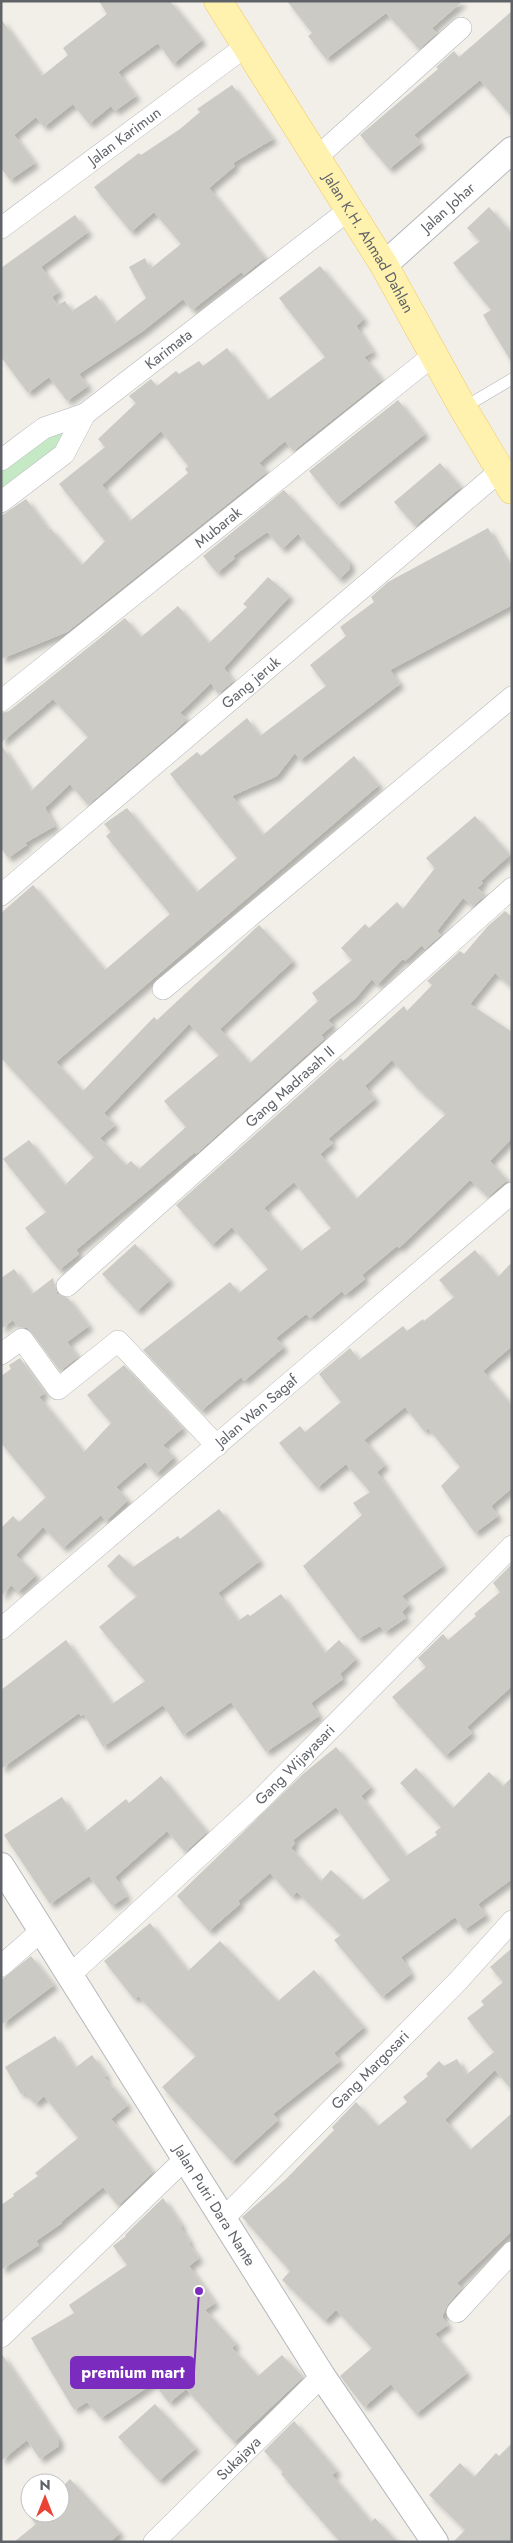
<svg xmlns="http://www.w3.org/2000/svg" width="513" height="2543" viewBox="0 0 513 2543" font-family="Jost,sans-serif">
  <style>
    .green { fill: #c5e8c5 }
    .building { fill: #cccac5; fill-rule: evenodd; filter: url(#shadow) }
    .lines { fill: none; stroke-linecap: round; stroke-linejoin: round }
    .service-casing { stroke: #b5b8bc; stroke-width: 12 }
    .minor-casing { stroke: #b5b8bc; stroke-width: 22 }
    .tertiary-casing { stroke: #b5b8bc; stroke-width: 28 }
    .primary-casing { stroke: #f2c960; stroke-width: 29 }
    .service { stroke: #fff; stroke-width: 11 }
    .minor { stroke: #fff; stroke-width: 21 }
    .tertiary { stroke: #fff; stroke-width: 26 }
    .primary { stroke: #fff2af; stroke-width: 28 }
    .labels { text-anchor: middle; stroke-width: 4; stroke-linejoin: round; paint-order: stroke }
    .street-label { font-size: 15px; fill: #5f6368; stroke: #fff }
    .leader { fill: none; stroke: #7b2cbf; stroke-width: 2 }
    .callout-dot { fill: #7b2cbf; stroke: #fff; stroke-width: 2 }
    .callout { fill: #7b2cbf; stroke: #7b2cbf; stroke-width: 2 }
    .callout-label { font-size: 16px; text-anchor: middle; font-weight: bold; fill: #fff }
  </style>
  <defs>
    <filter id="shadow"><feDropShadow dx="4.5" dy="4.5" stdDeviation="2.5" flood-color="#0004"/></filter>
  </defs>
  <rect width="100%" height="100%" fill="#f1efe8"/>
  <path class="green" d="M64 430 55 451 1 494V468L43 436Z"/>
  <path class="building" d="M99 1H170L202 40 173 64 158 43 118 72 136 96 115 111 111 106 89 124 73 104 44 127 36 117 14 135 35 163 10 180 1 168V19L42 76 68 55 63 48 107 14Z
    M287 1H463L432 28 437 33 419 49 386 13 326 59 308 36 312 33Z
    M512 11V117L480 80 414 135 421 143 389 169 360 135 438 69 436 67 454 51 459 57Z
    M232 85 273 139 233 163 235 166 209 188 265 258 244 275 241 272 192 310 183 299 143 331 79 374 88 386 67 401 49 377 28 393 1 357V268L75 215 88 232 41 267 59 292 52 297 57 305 65 301 72 311 96 295 115 323 146 298 129 267 145 258 150 269 181 244 154 212 131 232 94 187 139 153 141 155 180 129 200 112 197 109Z
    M489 207 512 234V363L483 315 491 310 453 263 480 241 467 228Z
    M320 266 364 319 356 326 373 352 364 357 382 380 293 451 285 441 259 463 267 472 67 632 1 659V516L26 499 49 530 50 528 82 565 105 541 59 484 105 447 98 439 136 403 129 396 151 379 157 386 176 371 179 374 199 361 203 366 227 348 268 400 325 357 279 298ZM161 431 188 466 185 469 188 473 130 521 102 485Z
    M398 400 425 434 337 505 309 471Z
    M440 463 461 487 415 526 394 502Z
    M284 490 350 562V569L339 579 298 534 282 549 267 532 233 556 235 558 217 573 203 556Z
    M488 528 512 571V605L390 670 400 684 300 760 295 753 277 776 232 796 263 835 354 756 379 785 56 1062 83 1091 154 1017 157 1020 259 925 293 961 220 1029 250 1063 318 1001 312 993 352 960 341 948 365 924 369 928 397 902 403 909 435 868 426 858 475 816 510 855 481 881 483 883 477 888 486 895 473 906 463 898 437 931 441 935 425 949 422 945 405 961 403 959 377 985 372 979 355 999 328 1020 333 1025 321 1035 324 1039 196 1154 195 1152 76 1250 79 1254 59 1270 25 1228 46 1212 3 1159 29 1140 65 1185 94 1157 1 1058V913L33 885 105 970 170 914 106 836 111 832 104 824 127 808 197 892 237 858 170 774 197 752 201 756 247 718 260 736 326 686 310 665 346 636 340 627 374 602 371 597 388 582ZM189 1024 219 1055 164 1101 186 1127 139 1169 131 1161 126 1165 100 1138 115 1125 104 1113Z
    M268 577 290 596 224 668 233 681 218 694 211 683 180 713 187 719 176 730 88 805 70 784 45 808 55 826 25 843 27 845 8 858 1 848V744L31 791 88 737 53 699 1 743V713L9 711 125 618 141 637 178 606 209 643 247 607 243 604Z
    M505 911 512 917V987L495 973 470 1004 512 1032V1138L490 1161 507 1180 488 1197 470 1180 399 1248 397 1246 362 1275 365 1279 345 1295 342 1291 310 1318 306 1314 276 1338 284 1347 244 1381 241 1377 201 1411 143 1350 230 1282 239 1293 268 1269 232 1227 212 1245 176 1205 341 1058 343 1061 404 1006 407 1011 432 985 427 981 460 951 464 954 488 926ZM392 1060 416 1087 446 1114 356 1199 320 1154 333 1143 328 1139 375 1099 365 1086ZM294 1182 331 1228 301 1251 264 1208Z
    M135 1244 170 1280 137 1311 102 1274Z
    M475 1250 498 1277 512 1262V1346L483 1371 512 1406V1488L491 1506 498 1516 475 1533 441 1486 460 1467 428 1428 424 1431 405 1407 364 1440 385 1465 377 1472 443 1566 402 1596 409 1605 402 1612 406 1618 385 1632 380 1626 358 1639 303 1566 362 1515 353 1503 370 1492 346 1464 317 1488 279 1443 300 1426 305 1432 341 1402 319 1374 350 1348 359 1360 403 1326 407 1331 423 1319 424 1321 454 1297 439 1280Z
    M14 1269 32 1294 53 1278 57 1294 68 1298 89 1326 67 1342 78 1357 60 1371 28 1328 18 1327 13 1320 1 1329V1278Z
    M20 1358 45 1393 39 1397 84 1452 111 1423 87 1395 124 1365 183 1428 163 1445 174 1457 156 1474 145 1462 116 1487 128 1500 106 1521 101 1515 63 1548 43 1527 16 1555 36 1575 18 1592 11 1585 1 1597V1528L13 1516 19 1522 46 1497 1 1443V1376L11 1369 9 1365Z
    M219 1509 260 1561 218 1593 238 1621 248 1614 250 1616 281 1594 325 1653 339 1640 356 1659 340 1674 343 1679 311 1703 319 1716 266 1752 231 1702 183 1735 163 1705 103 1747 84 1714 81 1716 79 1713 1 1769V1690L66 1640 112 1704 145 1681 99 1627 137 1596 107 1566 119 1554 133 1567 178 1536 180 1539Z
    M512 1564V1686L467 1727 472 1733 445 1756 392 1697 426 1667 418 1658 443 1634 448 1640 476 1616 474 1614 500 1592 493 1583Z
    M336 1747 371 1787 361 1796 406 1856 437 1835 435 1832 441 1827 400 1783 416 1768 453 1808 489 1772 503 1786 512 1777V1879L478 1904 486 1915 464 1930 455 1917 401 1957 411 1974 382 1997 334 1940 341 1935 297 1892 292 1897 270 1873 238 1901 240 1904 209 1931 177 1896 304 1773ZM336 1807 390 1880 363 1900 331 1870 321 1881 291 1848 295 1843 293 1840Z
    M161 1776 207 1832 185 1852 167 1831 115 1877 127 1896 112 1906 89 1876 50 1904 4 1835 62 1797 85 1832 126 1799 129 1803Z
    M150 1923 188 1971 220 1941 278 2001 314 1970 364 2027 334 2053 340 2061 273 2114 278 2120 232 2162 162 2087 196 2056 138 1996 134 1999 104 1961Z
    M512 1948V2090L495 2070 445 2120 470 2150 512 2113V2231L457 2283 462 2288 448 2304 442 2317 448 2325 435 2334 467 2373 416 2414 391 2384 364 2407 340 2376 372 2348 336 2310 325 2321 282 2280 290 2271 242 2217 286 2179 334 2130 332 2127 356 2102 378 2126 407 2102 403 2097 428 2076 426 2074 439 2061 444 2066 457 2059 466 2075 494 2052 467 2018 484 2005 481 2001 503 1982 490 1967Z
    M31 1956 54 1985 1 2025V1980Z
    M55 2036 75 2068 92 2055 107 2076 104 2077 128 2105 111 2119 153 2172 118 2206 103 2187 61 2222 62 2223 36 2241 39 2245 1 2270V2205L14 2196 13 2194 38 2176 35 2173 78 2138 44 2096 36 2104 24 2092 21 2094 5 2067Z
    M163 2198 182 2226 180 2227 190 2242 188 2243 199 2258 189 2266 215 2303 205 2310 236 2344 232 2348 258 2376 282 2355 303 2377 234 2442 186 2389 169 2403 154 2383 101 2418 87 2402 74 2410 31 2338 74 2313 69 2305 127 2265 113 2246 126 2236 125 2235Z
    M1 2353 59 2439V2446L40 2459 27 2440 1 2461Z
    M155 2404 196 2448 159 2481 118 2437Z
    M294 2421 337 2471 332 2475 371 2522 375 2518 397 2542H340L281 2474 283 2472 264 2451Z
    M512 2443V2542H453L465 2530 429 2495 460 2463 474 2477 496 2453 499 2456Z
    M70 2479 120 2533 110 2542H14L36 2524 29 2516 32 2513H60V2489Z"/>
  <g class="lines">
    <g class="service-casing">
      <path id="service" d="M463 408 512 379"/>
    </g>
    <g class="minor-casing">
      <g id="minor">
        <path d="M316 158 461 28"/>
        <path id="s1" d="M1 228 246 46"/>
        <path d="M1 460 44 428 85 414"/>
        <path id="s2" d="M1 502 64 454 85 414 350 209"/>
        <path id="s3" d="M1 701 435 354"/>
        <path id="s4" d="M1 895 500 471"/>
        <path d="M163 989 512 697"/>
        <path id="s5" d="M67 1286 512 888"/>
        <path d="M1 1354 22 1339 58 1389 118 1341 217 1446"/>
        <path id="s6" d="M1 1629 512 1193"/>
        <path d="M1 1966 41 1931"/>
        <path id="s7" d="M70 1975 257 1803 512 1546"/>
        <path id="s8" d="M224 2218 458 1981 512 1921"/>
        <path d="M457 2312 512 2252"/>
        <path d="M1 2337 185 2159"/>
        <path id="s9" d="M154 2542 322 2376"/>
      </g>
    </g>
    <g class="tertiary-casing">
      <g id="tertiary">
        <path id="s10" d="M384 265 512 150"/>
        <path id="s11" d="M1 1866 322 2376 435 2542"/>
      </g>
    </g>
    <g class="primary-casing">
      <g id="primary">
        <path id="s12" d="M218 1 384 265 463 408 512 490"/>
      </g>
    </g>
    <use href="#service" class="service"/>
    <use href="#minor" class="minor"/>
    <use href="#tertiary" class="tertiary"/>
    <use href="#primary" class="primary"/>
  </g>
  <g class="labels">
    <g class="street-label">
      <text dy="5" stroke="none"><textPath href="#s1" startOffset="154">Jalan Karimun</textPath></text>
      <text dy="5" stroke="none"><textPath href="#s10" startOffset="86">Jalan Johar</textPath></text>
      <text dy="5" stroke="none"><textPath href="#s12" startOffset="285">Jalan K.H. Ahmad Dahlan</textPath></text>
      <text dy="5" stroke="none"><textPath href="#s2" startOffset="230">Karimata</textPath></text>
      <text dy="5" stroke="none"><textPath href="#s3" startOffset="278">Mubarak</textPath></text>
      <text dy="5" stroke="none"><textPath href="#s4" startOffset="328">Gang jeruk</textPath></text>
      <text dy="5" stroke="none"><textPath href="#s5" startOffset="299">Gang Madrasah II</textPath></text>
      <text dy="5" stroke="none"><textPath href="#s6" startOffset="336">Jalan Wan Sagaf</textPath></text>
      <text dy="5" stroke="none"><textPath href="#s7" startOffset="308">Gang Wijayasari</textPath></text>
      <text dy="5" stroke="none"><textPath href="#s8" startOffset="208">Gang Margosari</textPath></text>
      <text dy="5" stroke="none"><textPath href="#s11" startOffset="401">Jalan Putri Dara Nante</textPath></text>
      <text dy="5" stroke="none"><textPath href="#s9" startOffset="119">Sukajaya</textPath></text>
    </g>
  </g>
  <path class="leader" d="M199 2291L194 2372"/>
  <circle class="callout-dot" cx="199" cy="2291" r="5"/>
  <rect class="callout" x="71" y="2357" width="123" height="31" rx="5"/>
  <g class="callout-label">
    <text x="133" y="2378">premium mart</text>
  </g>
  <rect width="513" height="2543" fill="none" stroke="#5f6368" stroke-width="5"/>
  <g transform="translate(45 2498)"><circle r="24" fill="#ffffff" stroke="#bfc1c3"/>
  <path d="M0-4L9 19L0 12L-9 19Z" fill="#ea4335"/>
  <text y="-8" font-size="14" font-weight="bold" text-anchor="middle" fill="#5f6368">N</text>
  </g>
</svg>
